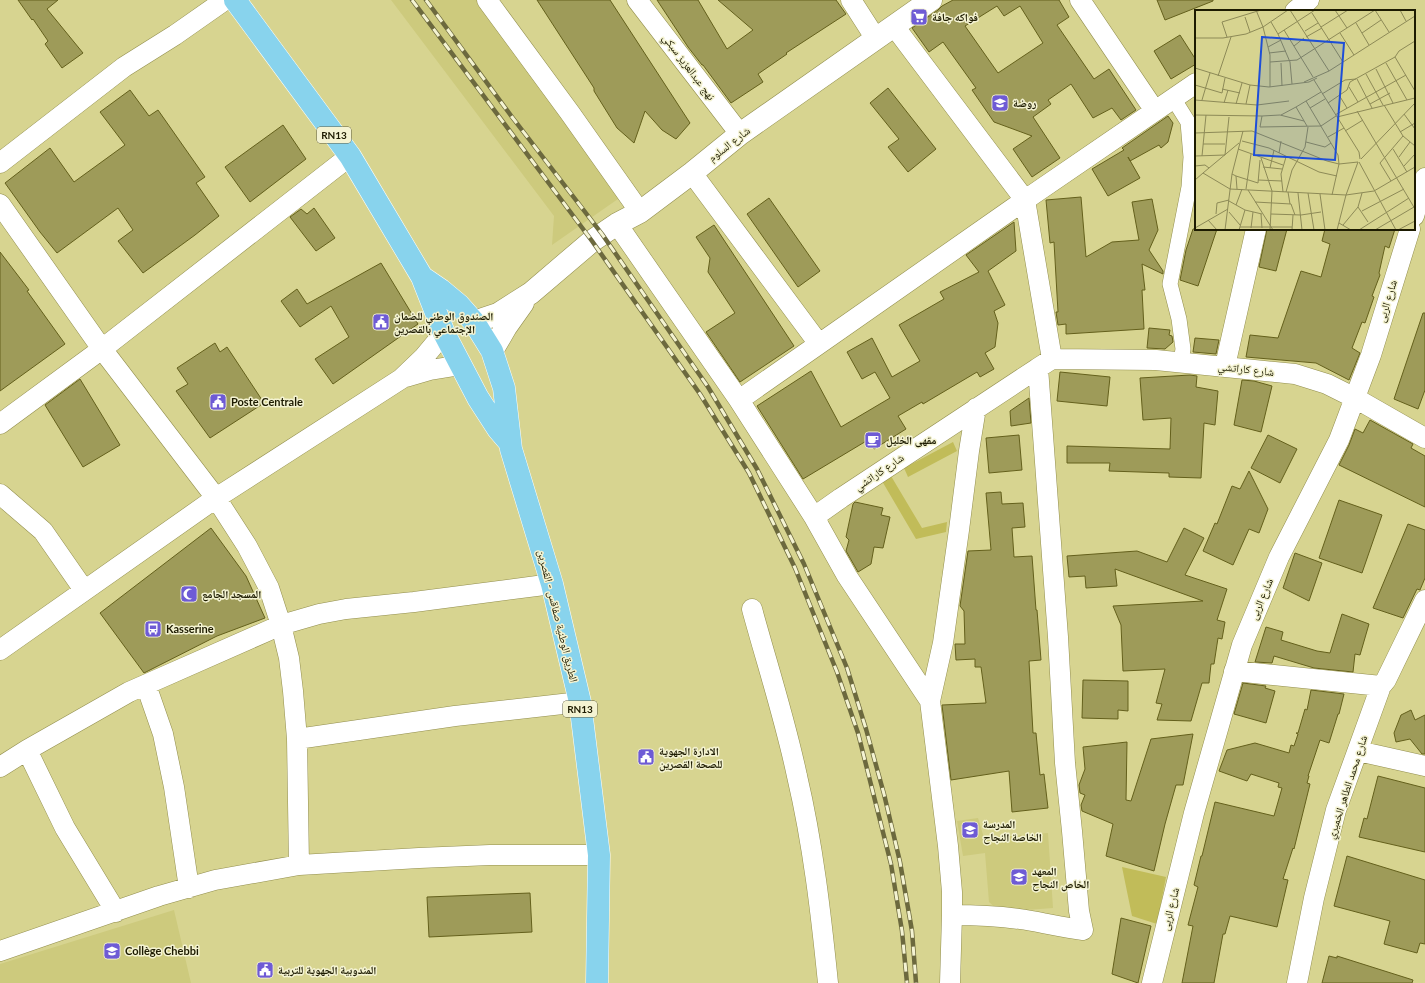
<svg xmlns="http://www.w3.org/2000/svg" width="1425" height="983" viewBox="0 0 1425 983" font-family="Lato,'Noto Naskh Arabic',sans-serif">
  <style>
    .built { fill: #cdca7d }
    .green { fill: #c1bc59 }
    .building { fill: #9e9b59; stroke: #64601c; fill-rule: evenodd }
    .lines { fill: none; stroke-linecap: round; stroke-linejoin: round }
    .pedestrian-casing { stroke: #928e4d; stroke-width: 16 }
    .minor-casing { stroke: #928e4d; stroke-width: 21 }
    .tertiary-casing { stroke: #928e4d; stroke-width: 23 }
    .primary-casing { stroke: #fff; stroke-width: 23 }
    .pedestrian { stroke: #fff; stroke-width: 15 }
    .minor { stroke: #fff; stroke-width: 20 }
    .tertiary { stroke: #fff; stroke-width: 22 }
    .primary { stroke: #88d3ed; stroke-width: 22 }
    .rail-casing { stroke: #6c693e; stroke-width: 4.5 }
    .rail { stroke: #f4f3d2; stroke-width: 3; stroke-dasharray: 9; stroke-linecap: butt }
    .labels { text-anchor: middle; stroke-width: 3; stroke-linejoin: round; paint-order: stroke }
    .shield { fill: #f4f3d2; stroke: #5e5c40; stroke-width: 1 }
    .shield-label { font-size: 10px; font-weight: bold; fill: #1d1b01 }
    .poi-label { font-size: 11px; font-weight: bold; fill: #1d1b01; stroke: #f4f3d2; text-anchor: start }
    .street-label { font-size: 11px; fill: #1d1b01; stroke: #f4f3d2 }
    .inset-road { fill: none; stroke: #8d8a57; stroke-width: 1 }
    .view { fill: #1d4ed8; fill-opacity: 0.15; stroke: #1d4ed8; stroke-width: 2 }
    .inset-edge { fill: none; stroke: #1d1b01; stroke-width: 2 }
  </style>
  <rect width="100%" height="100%" fill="#d7d490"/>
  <path class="built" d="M391 0H479L617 186 618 199 552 245 554 216Z
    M978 818 984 838 1048 833 1053 908 1000 912 989 902 985 853 963 856 957 821Z
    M174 910 191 983H0V964Z"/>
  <path class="green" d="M953 442 957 451 908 477 904 468Z
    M891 476 922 528 947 522 946 532 916 539 882 481Z
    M1122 867 1166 877 1157 924 1132 916Z"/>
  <path class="building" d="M18 0H58L47 9 83 53 62 68 45 44 48 41 33 19 32 20Z
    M537 0H610L690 123 676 139 662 130 645 111 634 143 617 128 594 91V88Z
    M657 0H698L727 49 753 30 718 0H836L846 14 786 53 787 54 758 74 763 82 731 103 703 65H702L688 47Z
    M953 0H1059L1069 17 1057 25 1094 79 1109 69 1136 110 1121 120 1112 108 1093 118 1071 84 1048 100 1051 104 1033 117 1060 158 1032 177 1013 149 1032 136 994 122 972 90 976 88 943 42 929 52 912 28 938 10 942 6ZM997 6 1004 16 1020 6 1043 43 998 73 965 26Z
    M1157 0H1213V1L1165 20Z
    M1180 35 1196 60V64L1171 79 1154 51Z
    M888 88 936 149 908 172 888 147 899 139 870 103Z
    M130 90 149 116 158 110 205 177 196 183 219 216 195 235 143 273 118 241 133 230 118 208 57 253 40 232 5 183 50 148 74 182 125 145 100 112Z
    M1168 116 1173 123 1168 142 1161 148 1159 145 1130 161 1128 157 1140 178 1108 196 1092 169 1124 150 1122 148Z
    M283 125 306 159 250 202 225 167Z
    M1081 197 1086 257 1112 242 1139 240 1132 202 1152 199 1158 230 1149 250 1163 271V274L1142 264 1145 290H1142L1144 329 1066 334V324L1058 325 1056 312H1058L1054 242 1050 243 1046 200Z
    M769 198 820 271 798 287 747 214Z
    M314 208 335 238 316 251 290 217 301 209 307 214Z
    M1014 222 1016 251 988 271 1005 305 994 311 998 323 995 347 985 353 994 369 980 377 977 372 923 404 922 402 898 416 906 429 874 449 868 440 803 479 757 406 811 371 841 427 890 398 875 372 862 379 847 352 872 338 892 377 920 361 899 325 944 299 940 292 979 272 966 255Z
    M714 225 794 346 740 382 706 332 735 313 708 272 710 258 696 237Z
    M1193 229H1217L1198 286 1180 280 1186 250Z
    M1267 229H1287L1276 271 1259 267Z
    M1325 229H1395L1389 248 1385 246 1379 273 1380 275 1372 296 1374 297 1365 323 1362 322 1352 348 1360 353 1349 380 1316 363 1246 357 1250 335 1278 338 1301 271 1321 277 1330 244 1322 241Z
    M0 252 29 290 27 291 65 344 0 391Z
    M381 263 418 324 333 384 315 359 349 337 331 306 300 327 281 301 297 289 307 304Z
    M1423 313H1425V390L1418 409 1394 399Z
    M1149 328 1170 330 1169 335 1172 336 1173 342 1165 349 1147 348Z
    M1195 338 1219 340 1216 354 1193 352Z
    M215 343 220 352 227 347 264 403 210 438 176 391 188 384 177 368Z
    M1060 372 1110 377 1107 406 1057 401Z
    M1190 375 1197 376 1196 387 1218 391 1215 425 1204 423 1201 478 1169 477V473L1109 471 1110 463H1067V446L1170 449 1171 418 1143 420 1140 378Z
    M80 379 120 445 83 467 45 405Z
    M1242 380 1254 381 1272 386 1261 432 1234 425Z
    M1029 398 1031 423 1011 426 1010 411Z
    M1370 420 1413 444 1411 448 1425 456V507L1339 465 1349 445 1355 429 1363 433Z
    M1019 435 1022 470 989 473 986 438Z
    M1268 435 1297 449 1280 483 1251 468Z
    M1249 471 1268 509 1259 533 1249 529 1233 565 1203 551 1215 523 1217 524 1232 486 1240 489Z
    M1001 492 1002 504 1023 503 1025 527 1012 528 1014 557 1032 556 1036 610H1037L1041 660 1029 661 1033 733H1036L1040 775 1044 774 1048 808 1012 812 1009 771 951 780 942 705 986 703 981 667H975V659L956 660 955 644H965L964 611 960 606 968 551 991 550 986 493Z
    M1339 500 1382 515 1362 573 1319 558Z
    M855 502 883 508 881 515 890 517 883 548 874 547 871 564 858 572 846 551 849 540 846 537 853 504Z
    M1408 524 1425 530V578L1420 590 1417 589 1403 618 1373 608Z
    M211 528 246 576 265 618 217 636 144 673 100 613Z
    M1184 528 1204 538 1185 575 1227 589 1217 620 1225 622 1222 639 1218 638 1214 664H1211L1209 683H1202L1191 721 1157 720 1162 704 1156 703 1165 669 1123 671 1121 625 1113 606 1203 601 1115 569 1117 586 1086 588 1085 576 1069 577 1067 556 1137 551 1167 562Z
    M1295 553 1322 563 1309 601 1283 588Z
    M1342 614 1369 624 1360 655 1355 654 1353 672 1314 668 1274 656 1272 663 1255 662 1266 627 1283 632 1281 640 1317 651 1330 653Z
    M1083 680 1128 681V711L1118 710V719L1082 718Z
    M1243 683 1266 686 1265 688 1275 691 1266 723 1234 714Z
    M1311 690 1344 694 1339 714H1338L1329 743 1320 740 1308 776H1309L1307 783 1310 784 1294 849 1293 848 1283 879 1288 880 1277 927 1230 916 1225 934H1223L1214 983H1182L1193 926 1188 925 1198 887 1194 885 1201 856H1202L1215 802 1274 816 1282 788 1278 787 1279 783 1251 774 1247 781 1219 771 1227 750 1255 743 1289 753 1291 745 1294 746 1298 734 1296 733H1298L1305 709 1307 710Z
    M1411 710 1415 720 1425 715V754H1422L1410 739 1396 742 1394 733 1401 715Z
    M1193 734 1183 785H1176L1165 824 1154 871 1106 856 1113 824 1082 811 1081 805 1085 795 1080 793 1079 785 1085 769 1083 747 1127 742 1126 800 1131 801 1151 739Z
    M1378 776 1425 788V852L1359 837 1364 818 1367 819Z
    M1347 856 1425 880V944L1420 943 1417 953 1384 944 1390 921 1334 906Z
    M530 893 532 932 429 937 427 897Z
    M1121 918 1151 926 1138 983 1112 974Z
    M1329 956 1337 958V956L1413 980 1412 983H1322Z"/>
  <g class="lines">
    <g class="pedestrian-casing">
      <path id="pedestrian" d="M1173 98 1188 122 1191 157 1189 187 1170 284 1179 319 1183 349 1181 362"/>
    </g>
    <g class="minor-casing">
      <path id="minor" d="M487 0 570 113 640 212
        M637 0 740 134
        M851 0 876 39
        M1080 0 1155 111
        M1295 11 1309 0
        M894 26 1025 200 1052 359 1038 368 1058 637 1065 763 1072 831 1079 911 1083 930C1066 928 1049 924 1032 921 1005 916 978 915 952 915V892L948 846 930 701 943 643 959 530 969 451 976 408
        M0 163 124 67 175 35 225 0
        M692 173 819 344
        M0 204 102 349 216 498 247 546 269 588 281 625 289 658 293 691 297 739 299 865
        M1414 216 1425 178
        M617 224 739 400 814 517
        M1052 359 1156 360 1295 374 1327 384 1355 398 1425 438
        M1225 366 1256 229
        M406 377 430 370 461 365
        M739 400 1025 200 1196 83
        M0 424 102 349 350 156
        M0 494 43 531 84 590
        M752 609C767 664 785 719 797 776 813 844 821 914 828 983
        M0 650 216 498 401 379 424 357 444 333
        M1234 671 1381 686
        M146 685 163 734 174 787 189 888
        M930 701 847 576 814 517 841 498 1038 368
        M297 739 455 716 580 702
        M27 750 65 828 116 912
        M1358 751 1425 766
        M0 767 27 750 129 692 281 625 319 614 346 609 414 602 552 584
        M0 951 159 896 215 880 299 865 419 858 490 855H599
        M950 983 952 915
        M1152 983 1194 813 1242 645 1279 557 1339 440 1371 355 1410 229
        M1297 983 1314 898 1336 810 1381 686 1386 680 1425 600"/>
    </g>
    <g class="tertiary-casing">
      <path id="tertiary" d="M474 322 498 314 531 293 592 241 617 224 640 212 692 173 740 134 931 0
        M492 351 506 327 523 303"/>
    </g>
    <g class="primary-casing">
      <path id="primary" d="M235 0 350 156 422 277 444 333 478 398 498 429 510 443
        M422 277 441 290 459 305 474 322 492 351 504 388 511 449 552 584 580 702 599 855 597 983"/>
    </g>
    <use href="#pedestrian" class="pedestrian"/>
    <use href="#minor" class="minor"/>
    <use href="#tertiary" class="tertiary"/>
    <use href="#primary" class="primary"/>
    <g class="rail-casing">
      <path id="rail" d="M412 0 592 241 700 394 749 473 795 568 837 672 858 733 891 864 902 931 907 983
        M426 0 512 117 602 234 708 387 757 469 804 564 847 668 866 729 884 794 900 862 912 931 916 983"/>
    </g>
    <use href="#rail" class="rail"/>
  </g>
  <defs>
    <g id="supermarket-square" transform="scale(0.9)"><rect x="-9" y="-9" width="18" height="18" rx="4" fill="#6e5bd5" stroke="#f4f3d2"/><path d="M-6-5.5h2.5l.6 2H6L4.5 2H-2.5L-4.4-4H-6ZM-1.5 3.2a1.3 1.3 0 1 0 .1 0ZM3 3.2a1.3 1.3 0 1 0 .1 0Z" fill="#fff"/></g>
    <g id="school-square" transform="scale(0.9)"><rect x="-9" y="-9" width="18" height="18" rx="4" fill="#6e5bd5" stroke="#f4f3d2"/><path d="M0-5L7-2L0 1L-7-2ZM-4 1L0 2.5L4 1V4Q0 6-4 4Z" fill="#fff"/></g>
    <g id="civic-square" transform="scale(0.9)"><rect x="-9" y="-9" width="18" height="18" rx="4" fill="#6e5bd5" stroke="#f4f3d2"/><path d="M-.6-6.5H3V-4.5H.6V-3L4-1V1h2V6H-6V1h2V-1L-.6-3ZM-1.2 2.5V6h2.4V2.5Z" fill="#fff"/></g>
    <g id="cafe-square" transform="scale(0.9)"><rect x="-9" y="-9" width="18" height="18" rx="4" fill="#6e5bd5" stroke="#f4f3d2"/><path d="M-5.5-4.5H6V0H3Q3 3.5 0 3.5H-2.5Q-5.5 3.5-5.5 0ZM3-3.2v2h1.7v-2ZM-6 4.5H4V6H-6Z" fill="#fff"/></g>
    <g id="mosque-square" transform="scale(0.9)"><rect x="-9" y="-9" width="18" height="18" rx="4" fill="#6e5bd5" stroke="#f4f3d2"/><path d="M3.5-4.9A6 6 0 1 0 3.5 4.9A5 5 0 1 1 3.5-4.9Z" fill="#fff"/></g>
    <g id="bus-square" transform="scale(0.9)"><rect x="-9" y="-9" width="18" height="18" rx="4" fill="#6e5bd5" stroke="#f4f3d2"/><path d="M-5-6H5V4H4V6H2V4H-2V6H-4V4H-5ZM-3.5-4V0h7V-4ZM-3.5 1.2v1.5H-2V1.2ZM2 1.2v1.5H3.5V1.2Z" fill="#fff"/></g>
  </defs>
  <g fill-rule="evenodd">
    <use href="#supermarket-square" x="919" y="17"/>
    <use href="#school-square" x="1000" y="103"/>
    <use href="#civic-square" x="381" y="322"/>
    <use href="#civic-square" x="218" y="402"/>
    <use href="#cafe-square" x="873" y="440"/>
    <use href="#mosque-square" x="189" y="594"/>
    <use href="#bus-square" x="153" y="629"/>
    <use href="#civic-square" x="646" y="757"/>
    <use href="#school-square" x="970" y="830"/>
    <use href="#school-square" x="1019" y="877"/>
    <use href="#school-square" x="112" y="951"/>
    <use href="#civic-square" x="265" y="970"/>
  </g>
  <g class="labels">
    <g class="shield">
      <rect x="317" y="127" width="34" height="16" rx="3"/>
      <rect x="563" y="701" width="34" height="16" rx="3"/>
    </g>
    <g class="shield-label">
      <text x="334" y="139">RN13</text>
      <text x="580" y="713">RN13</text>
    </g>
    <g class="poi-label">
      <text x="932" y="21">فواكه جافة</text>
      <text x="1013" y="107">روضة</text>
      <text x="394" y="320">الصندوق الوطني للضمان<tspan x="394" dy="13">الإجتماعي بالقصرين</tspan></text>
      <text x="231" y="406">Poste Centrale</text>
      <text x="886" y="444">مقهى الخليل</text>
      <text x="202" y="598">المسجد الجامع</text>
      <text x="166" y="633">Kasserine</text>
      <text x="659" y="755">الادارة الجهوية<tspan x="659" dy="13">للصحة القصرين</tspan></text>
      <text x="983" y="828">المدرسة<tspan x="983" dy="13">الخاصة النجاح</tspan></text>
      <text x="1032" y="875">المعهد<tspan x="1032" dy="13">الخاص النجاح</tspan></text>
      <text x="125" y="955">Collège Chebbi</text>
      <text x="278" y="974">المندوبية الجهوية للتربية</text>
    </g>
    <g class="street-label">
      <text transform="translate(689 67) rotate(53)" y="4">نهج عبدالعزيز سبكي</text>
      <text transform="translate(729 144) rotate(-38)" y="4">شارع السلوم</text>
      <text transform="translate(1387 301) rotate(-73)" y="4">شارع الربى</text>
      <text transform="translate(1246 369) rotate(6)" y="4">شارع كاراتشي</text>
      <text transform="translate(879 472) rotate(-34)" y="4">شارع كاراتشي</text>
      <text transform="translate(1261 599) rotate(-67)" y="4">شارع الربى</text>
      <text transform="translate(558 616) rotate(76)" y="4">الطريق الوطنية صفاقس - القصرين</text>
      <text transform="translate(1347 787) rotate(-72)" y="4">شارع محمد الطاهر الخميري</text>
      <text transform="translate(1170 909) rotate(-76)" y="4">شارع الربى</text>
    </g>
  </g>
  <g transform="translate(1195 10)">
    <rect width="220" height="220" fill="#d7d490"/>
    <path class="inset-road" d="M61 0 68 17 75 45V77M95 0 134 61M140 0 152 18M205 0 211 11M117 3 148 52M50 7 55 22M76 12 83 24 120 0M161 13 174 35M126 17 153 0M89 20 118 67M110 21 123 13M145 23 159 45M167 23 186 10M83 24 95 52 97 74M32 27 27 12 66 0M111 27 127 18M0 28H28L51 24 68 17 93 0M99 36 109 28M73 37 86 30M74 43 91 41M200 47 220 81M75 52 102 50 180 0 194 22M86 53 87 76M191 53 212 90M0 58 55 75 74 77 114 72 122 68M181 59 198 93M171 64 188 95M23 66 36 27M162 69 177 98M119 70 164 142 165 149M109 72 134 61 220 6M0 75 27 83 30 68M154 77 163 92M27 79 45 83M127 84 150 70 161 69M144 85 152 98M0 90 62 95 94 91M7 90 15 63M111 91 143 145 144 154 137 185M29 93 33 80M133 93 152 80 155 72 200 47 204 41 220 31M41 94 47 73M51 94 55 75M175 94 195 83M189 95 208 126 220 136M101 97 126 82M115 98 130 89M162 101 220 199M209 104 220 119M0 105 67 106M86 105 101 97 112 116M140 105 211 65M142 107 220 88M109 111 85 105 67 106 65 117 126 116 141 106M150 121 168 110M205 122 220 113M0 123 57 121 132 151 144 154 163 152M133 127 149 118M47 131 74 138 124 162 142 166M111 132 130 137 136 133M8 134H30M43 139 88 155M198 139 212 162M84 143 86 131M0 146 30 145 34 107M7 146 11 105M204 147 215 132M66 148 77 181 75 220M166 149 220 93M164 152 201 220M0 156 10 155 14 158M209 156 220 144M68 157 87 159M75 158 79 140M8 163 44 133M37 164 41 166 42 179M41 166 63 173 65 150M0 170 8 163 35 179 151 185 179 181 220 157M63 170 87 171M196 171 185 153 208 126M51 179 56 144M53 180 78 220M88 182 86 164 91 147M91 182 97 160 110 137 113 117M93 182 95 194M103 183 107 220M113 183 119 220M125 184 130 220M34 191 50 200 67 204M60 192 96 194 100 205M41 195 47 179M163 197 173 212M167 201 209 179M34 202 45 215M21 204 22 193 34 190M66 204 67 218M76 204 106 205 126 202M13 210 22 220M144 213 156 220M148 215 163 197 167 183M45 217H97M0 218 33 199M56 218 58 202M30 220 37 164 48 121M44 220 50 200M97 220 98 205M142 220 151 185 163 152M164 220 214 188M180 220 219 197M203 220 220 211"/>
    <path class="view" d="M67 27 149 33 140 150 59 145Z"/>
    <rect width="220" height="220" class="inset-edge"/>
  </g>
</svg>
